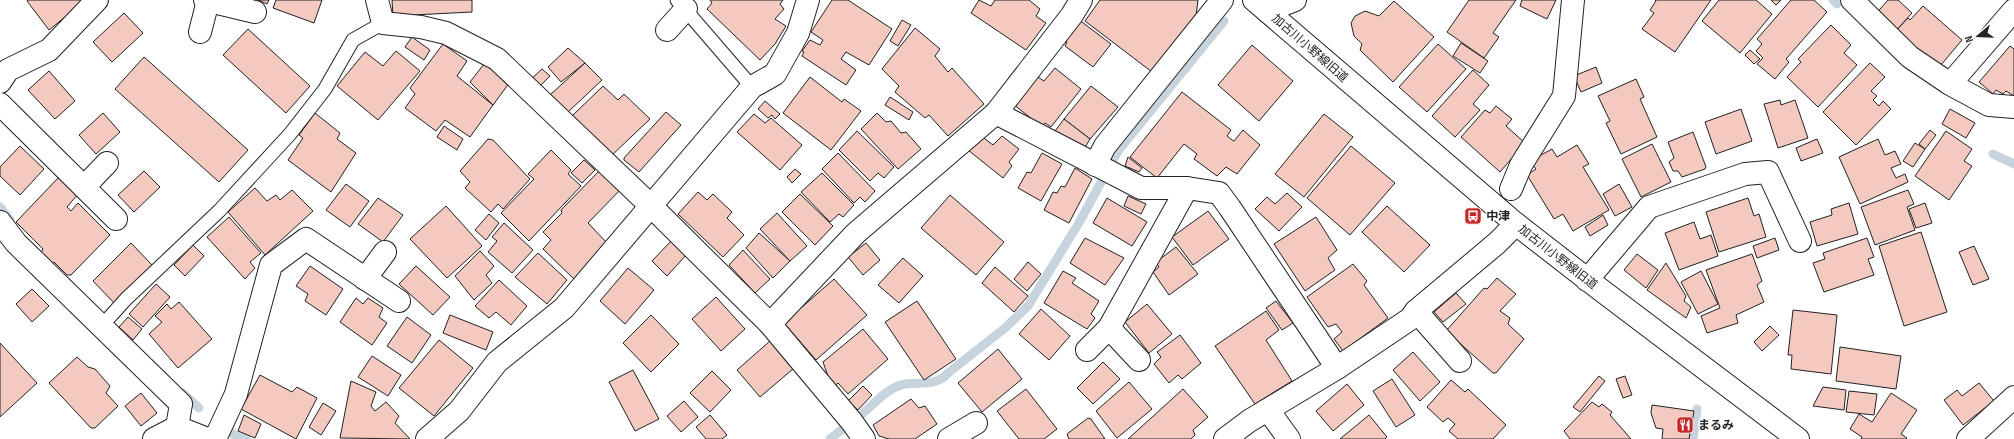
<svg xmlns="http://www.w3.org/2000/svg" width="2014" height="439" viewBox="0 0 2014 439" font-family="'Sofia Sans Condensed','Noto Sans JP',sans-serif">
<rect width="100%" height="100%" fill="#fff"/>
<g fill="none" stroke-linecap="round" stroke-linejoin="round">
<!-- stream -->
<g stroke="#c7d3dd" stroke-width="9">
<path d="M1833 0 1837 4"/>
<path d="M1993 154 2014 164"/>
<path d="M0 207 10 220"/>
<path d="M183 393 199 408"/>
<path d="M862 414C875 403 888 387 905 384 920 382 938 386 948 373L1005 328 1028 306 1080 221 1118 151 1224 21"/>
<path d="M225 431 246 439"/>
<path d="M830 439 845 427"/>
<path d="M1693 439 1697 409"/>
</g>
</g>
<!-- building -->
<g fill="#f3c9c0" stroke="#222">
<path d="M28 0H86L49 30 27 1Z"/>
<path d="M258 0H269L267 4Z"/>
<path d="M276 0H322L314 23 273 8Z"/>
<path d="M392 0H472V12L393 16Z"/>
<path d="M710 0H783L780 4 784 9 775 19 786 26 775 44 760 60 707 9 712 3Z"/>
<path d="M832 0H848L892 29 869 65 846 52 841 59 856 70 846 85 802 56 804 52 802 51 810 40 820 45 823 40 811 32Z"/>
<path d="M979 0 991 6 995 0H1029L1040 9 1036 16 1046 23 1026 50 971 13Z"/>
<path d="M1100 0H1198L1196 16 1152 72 1085 21Z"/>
<path d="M1469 0H1516L1493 33 1499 37 1484 58 1447 32Z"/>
<path d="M1522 0H1556L1547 19 1520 6Z"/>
<path d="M1655 0H1711L1675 52 1642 29 1654 13 1650 10 1656 1Z"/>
<path d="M1719 0H1756L1772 14 1740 53 1702 21Z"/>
<path d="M1771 0H1781L1776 5Z"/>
<path d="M1791 0H1814L1827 12 1786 59 1789 62 1775 79 1757 64 1763 58 1756 51 1762 44 1757 39Z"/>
<path d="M1888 0H1898L1912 13 1892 35 1873 17Z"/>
<path d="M1394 1 1434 37 1393 82 1360 50 1362 44 1354 36 1351 23 1355 16 1365 11 1379 16Z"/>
<path d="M1923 6 1962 40 1935 72 1893 34 1908 18 1910 20Z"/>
<path d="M124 13 143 33 112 62 93 42Z"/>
<path d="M1078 19 1111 44 1093 67 1065 46 1067 42 1063 38Z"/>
<path d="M902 20 911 25 898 46 890 41Z"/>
<path d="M1831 25 1851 45 1844 53 1857 65 1818 107 1787 77 1801 62 1798 59Z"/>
<path d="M915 28 940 49 935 56 948 72 952 68 984 104 948 136 929 115 925 118 895 92 899 86 882 69Z"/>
<path d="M248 29 310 86 286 113 223 55Z"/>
<path d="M412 37 430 50 424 60 405 47Z"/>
<path d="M1461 43 1488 61 1480 73 1453 56Z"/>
<path d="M443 44 467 61 457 76 493 105 470 137 445 120 436 131 405 108 415 94 410 88Z"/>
<path d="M1438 44 1466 69 1427 112 1399 87Z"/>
<path d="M1252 45 1293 81 1259 121 1218 85Z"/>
<path d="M2010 46 2014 49V96L2006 91 2003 94 1996 90 1993 94 1979 82Z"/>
<path d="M568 48 585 63 561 82 548 67Z"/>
<path d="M1750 50 1760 59 1754 64 1745 55Z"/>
<path d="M396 51 420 71 378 120 337 86 365 52 383 66Z"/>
<path d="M144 57 248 150 219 182 115 89Z"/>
<path d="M585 63 602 80 567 113 550 95Z"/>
<path d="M1870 63 1885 77 1871 91 1877 96 1873 100 1879 106 1883 101 1891 109 1856 145 1823 112Z"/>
<path d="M484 64 510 82 493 105 470 82Z"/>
<path d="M1596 67 1602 83 1581 92 1574 76Z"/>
<path d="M1055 68 1081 89 1051 127 1045 123 1042 127 1013 104 1035 75 1044 81Z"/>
<path d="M542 69 550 76 538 88 530 80Z"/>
<path d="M1473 70 1489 85 1473 104 1480 110 1455 137 1432 116Z"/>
<path d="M49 71 75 101 55 119 28 90Z"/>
<path d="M810 77 842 102 844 99 861 111 831 150 783 113Z"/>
<path d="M1636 79 1644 97 1640 99 1657 137 1621 154 1606 123 1610 121 1598 96Z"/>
<path d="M603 86 618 100 624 94 650 119 610 157 571 117Z"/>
<path d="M1091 86 1118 107 1090 139 1064 119Z"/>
<path d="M1182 92 1231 130 1227 136 1232 140 1234 141 1243 130 1260 145 1237 174 1226 167 1217 176 1194 159 1197 154 1184 144 1157 178 1130 157Z"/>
<path d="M890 97 913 112 909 120 885 105Z"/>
<path d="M1780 100 1781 105 1795 100 1808 138 1778 148 1764 104Z"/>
<path d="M765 101 780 114 775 119 772 115 768 118 758 109Z"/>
<path d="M1496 106 1512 119 1506 126 1525 143 1500 172 1461 137 1485 110 1490 113Z"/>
<path d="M1741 109 1752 141 1716 154 1705 122Z"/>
<path d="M1950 109 1975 123 1966 138 1942 124Z"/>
<path d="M666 112 681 125 639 172 624 160V158Z"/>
<path d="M103 113 120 132 96 154 79 135Z"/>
<path d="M315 113 340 133 337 139 356 153 331 192 288 160 303 138 299 135Z"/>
<path d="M877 113 886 122 891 121 901 133 906 132 921 149 898 169 861 129Z"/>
<path d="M754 114 765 123 771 118 802 145 780 170 737 132Z"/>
<path d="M1324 114 1353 137 1304 197 1275 174Z"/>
<path d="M1064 119 1090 139 1085 147 1055 131Z"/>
<path d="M444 126 463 139 457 150 437 137Z"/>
<path d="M1930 130 1936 135 1925 149 1919 144Z"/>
<path d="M857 131 894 167 884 178 878 173 870 181 839 150Z"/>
<path d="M1946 131 1972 149 1964 161 1972 166 1949 200 1915 176Z"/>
<path d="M1693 132 1706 167 1705 169 1682 177 1678 171H1673L1669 162 1674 158 1668 142Z"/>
<path d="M980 135 993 145 1002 136 1019 149 1009 162 1012 166 1003 178 968 150Z"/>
<path d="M488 139 493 140 530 179 503 209 498 204 491 212 465 188 470 182 460 171Z"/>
<path d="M1817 139 1823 153 1801 161 1796 148Z"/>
<path d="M1878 139 1885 155 1895 151 1901 164 1891 168 1896 178 1905 174 1908 182 1860 204 1839 157Z"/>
<path d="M1915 143 1925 149 1913 167 1903 161Z"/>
<path d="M1652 144 1671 182 1641 197 1622 159Z"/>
<path d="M1577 145 1589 164 1583 167 1609 210 1573 231 1563 214 1554 219 1527 175 1536 169 1530 161 1552 149 1557 157Z"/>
<path d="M20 146 44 169 20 195 0 176V167Z"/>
<path d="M1351 146 1395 183 1350 235 1307 198Z"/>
<path d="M551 150 571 170 568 174 581 186 529 241 501 213 534 179 528 174Z"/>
<path d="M838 153 875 191 865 202 860 197 854 203 822 169Z"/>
<path d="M1042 153 1062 164 1041 201 1018 188 1027 172 1031 173Z"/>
<path d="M1128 157 1142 168 1139 172 1125 166Z"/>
<path d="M584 160 595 170 582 183 571 173Z"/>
<path d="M1075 168 1092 179 1069 223 1044 210 1053 192 1057 193 1061 186 1065 187Z"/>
<path d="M795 169 801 174 792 183 787 177Z"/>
<path d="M600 170 621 189 588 223 609 245 575 280 543 249 551 240 543 232 562 213 561 210Z"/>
<path d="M144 171 160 187 134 212 118 195Z"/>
<path d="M822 173 854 205 843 217 839 214 830 222 801 192Z"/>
<path d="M59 177 78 194 67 207 71 211 78 203 110 235 71 275H67L54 262 51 264 40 254 43 249 16 222Z"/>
<path d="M346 184 369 201 350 227 326 210Z"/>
<path d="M1619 184 1632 207 1615 216 1603 194Z"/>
<path d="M255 188 267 201 276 195 280 200 292 190 313 211 265 255 228 212Z"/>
<path d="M1908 190 1914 204 1907 207 1915 230 1875 245 1861 207Z"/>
<path d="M698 192 707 200 713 194 732 212 727 218 744 235 723 257 678 214Z"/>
<path d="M1287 193 1302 207 1279 231 1255 209 1267 197 1275 204Z"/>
<path d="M800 194 833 226 815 245 782 212Z"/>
<path d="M950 195 1004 242 976 275 921 228Z"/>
<path d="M1128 196 1146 204 1141 214 1124 206Z"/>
<path d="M378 198 403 215 383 242 358 224Z"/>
<path d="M1107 198 1147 222 1132 246 1093 223Z"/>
<path d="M1748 198 1754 216 1759 214 1766 237 1719 252 1706 212Z"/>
<path d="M1849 203 1858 234 1817 246 1810 222 1832 215 1831 209Z"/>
<path d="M1925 203 1932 223 1916 228 1909 209Z"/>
<path d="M446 206 482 246 447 278 410 239Z"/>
<path d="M1387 206 1430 245 1404 272 1362 232Z"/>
<path d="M1208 211 1229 239 1193 265 1172 237Z"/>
<path d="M777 213 807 246 790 261 760 229Z"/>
<path d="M489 214 499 223 486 240 475 230Z"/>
<path d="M1603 215 1608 225 1590 236 1585 227Z"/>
<path d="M229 217 261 253 250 262 255 268 245 279 207 237Z"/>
<path d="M1316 217 1337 250 1328 258 1335 270 1305 291 1274 244Z"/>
<path d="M1694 222 1700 239 1711 235 1718 256 1679 270 1665 233Z"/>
<path d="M504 223 533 250 512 273 488 252 497 241 492 237Z"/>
<path d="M1921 232 1947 312 1904 326 1879 246Z"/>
<path d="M759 233 790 261 773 278 746 248Z"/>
<path d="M1085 238 1124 258 1105 285 1070 263Z"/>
<path d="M1775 238 1779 250 1757 258 1753 246Z"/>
<path d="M1867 238 1874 257 1868 259 1874 275 1824 292 1813 263 1825 259 1823 253Z"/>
<path d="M673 239 688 253 667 276 652 261Z"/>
<path d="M131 243 153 266 115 304 93 281Z"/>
<path d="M866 243 880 260 863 275 848 257Z"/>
<path d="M193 245 204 256 185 276 174 265Z"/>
<path d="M1974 246 1989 279 1973 285 1959 252Z"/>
<path d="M1176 247 1198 274 1169 295 1153 272 1159 267 1156 262Z"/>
<path d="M743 250 770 279 755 293 729 265Z"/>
<path d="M480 251 494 266 486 275 492 283 474 300 455 276Z"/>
<path d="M538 253 567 280 547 304 515 277Z"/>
<path d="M1637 254 1658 270 1646 288 1624 270Z"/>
<path d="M1752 254 1762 281 1757 285 1764 302 1736 315 1738 323 1707 333 1701 316 1720 308 1706 270Z"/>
<path d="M903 258 923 276 899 303 878 285Z"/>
<path d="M1028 262 1041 274 1027 291 1014 279Z"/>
<path d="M1666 263 1686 296 1684 301 1691 307 1686 318 1647 290Z"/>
<path d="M1353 264 1367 281 1364 285 1388 318 1343 351 1334 339 1342 332 1336 324 1328 327 1307 297Z"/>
<path d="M310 266 343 289 326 315 305 301 308 294 296 286Z"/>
<path d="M416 266 450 297 433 315 399 284Z"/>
<path d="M995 267 1028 296 1014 312 982 283Z"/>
<path d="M628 268 654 290 625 324 600 301Z"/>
<path d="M1063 271 1076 278 1072 283 1099 301 1091 314 1095 318 1087 329 1044 303Z"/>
<path d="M1701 271 1718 304 1698 314 1681 282Z"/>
<path d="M1497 278 1516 294 1500 311 1510 318 1508 324 1524 339 1496 373H1493L1446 331 1484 288 1487 289Z"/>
<path d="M834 279 867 315 816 360 784 323Z"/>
<path d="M499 280 527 306 511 325 496 312 489 318 475 306Z"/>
<path d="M156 284 170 297 143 327 129 314Z"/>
<path d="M32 289 49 306 32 322 16 304Z"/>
<path d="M1456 293 1466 304 1443 322 1434 312Z"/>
<path d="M716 297 745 329 721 351 692 319Z"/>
<path d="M356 298 363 304 368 298 383 308 379 317 387 323 372 345 340 322Z"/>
<path d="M917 301 956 359 924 380 885 322Z"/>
<path d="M1276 301 1293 323 1282 330 1266 308Z"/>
<path d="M179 302 212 339 178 368 149 334 162 322 155 316 167 304 171 309Z"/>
<path d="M1147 304 1172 334 1149 353 1125 322Z"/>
<path d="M1041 309 1070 336 1049 360 1019 334Z"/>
<path d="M1793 310 1837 315 1831 374 1791 369 1792 355H1788Z"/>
<path d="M1266 311 1279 330 1266 340 1292 381 1255 404 1215 346Z"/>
<path d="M450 315 493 332 486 350 443 333Z"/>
<path d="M651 315 679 344 651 372 623 343Z"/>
<path d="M128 317 142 329 133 340 119 327Z"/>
<path d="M407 317 431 335 412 363 387 346Z"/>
<path d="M1770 326 1779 335 1762 351 1754 342Z"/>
<path d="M863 329 888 359 848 394 838 383 836 385 829 379 823 362Z"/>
<path d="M1180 335 1201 363 1182 379 1178 375 1169 383 1154 364 1161 357 1157 352Z"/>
<path d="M439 340 473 368 434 416 399 388Z"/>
<path d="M770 341 793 369 760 397 737 370Z"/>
<path d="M0 343 37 383 0 417Z"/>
<path d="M1840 347 1901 356 1896 389 1836 381Z"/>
<path d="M998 349 1022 379 982 412 958 383Z"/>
<path d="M1413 352 1440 382 1420 401 1393 370Z"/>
<path d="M372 356 401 375 388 396 358 377Z"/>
<path d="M77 357 88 367 95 369 110 386 106 393 118 406 95 428H91L49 383Z"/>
<path d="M1103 362 1120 379 1093 404 1077 388Z"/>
<path d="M633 370 659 419 635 431 609 382Z"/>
<path d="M712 371 731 390 710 412 690 393Z"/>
<path d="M260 375 292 392 297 387 317 398 296 439 241 409Z"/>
<path d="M1599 376 1605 381 1580 412 1573 407Z"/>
<path d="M1625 376 1632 395 1623 398 1616 379Z"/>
<path d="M1392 379 1415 415 1396 427 1373 391Z"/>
<path d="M1451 380 1465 392 1468 389 1506 425 1493 439H1458L1449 431 1455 424 1448 418 1443 422 1427 407Z"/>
<path d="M351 381 376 392 371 406 375 411 386 402 399 416 395 423 410 439 340 438Z"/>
<path d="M1129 382 1152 409 1117 438 1096 411Z"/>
<path d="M1979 383 1994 401 1963 425 1944 400 1957 390 1962 396Z"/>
<path d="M1347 384 1364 405 1333 431 1316 411Z"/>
<path d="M863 386 872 395 858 410 848 401Z"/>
<path d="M1823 387 1846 390 1844 410 1813 406Z"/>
<path d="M1026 389 1057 429 1044 439H1019L997 411Z"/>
<path d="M1183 389 1208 417 1193 430 1195 435 1191 439H1128Z"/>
<path d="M1849 391 1877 394 1874 415 1846 412Z"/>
<path d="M141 393 157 413 141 426 125 406Z"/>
<path d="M1891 393 1917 410 1901 434 1907 438 1906 439H1861L1862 437 1850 429 1859 414 1872 422Z"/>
<path d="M911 399 919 408 925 406 937 424 915 439H889L879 436 873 425Z"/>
<path d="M684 401 698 417 681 432 667 416Z"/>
<path d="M1592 402 1599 407 1602 404 1612 412 1610 415 1631 439H1570L1564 431Z"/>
<path d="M323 403 336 411 321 435 309 427Z"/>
<path d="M1652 405 1694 411 1689 439H1662L1663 429 1656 428 1651 413Z"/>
<path d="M244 415 261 424 255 438 238 431Z"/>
<path d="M710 415 727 435 722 439H706L696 427Z"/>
<path d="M1369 415 1387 437 1385 439H1340Z"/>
<path d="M1088 418 1091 419 1105 439H1069L1067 434Z"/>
</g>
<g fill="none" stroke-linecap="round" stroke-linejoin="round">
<defs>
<g id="lane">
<path d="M677 0 752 87"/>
<path d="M103 328 107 320 126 299 219 211 290 134 325 89 353 40 383 23"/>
</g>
<g id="street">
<path d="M205 0 255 12"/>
<path d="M377 0 383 23 421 27 446 33 497 59 650 205 770 324 852 422 864 439"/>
<path d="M1852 0 1910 57 1950 84 1989 105 2014 107"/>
<path d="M1267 11 1295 0"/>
<path d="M667 30 686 9"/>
<path d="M200 32 208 1"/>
<path d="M0 82 8 70 49 50 97 0"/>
<path d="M1950 84 2014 10"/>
<path d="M0 104 116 219"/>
<path d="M996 113 1072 15 1081 0"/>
<path d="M1095 165 1105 146 1222 0"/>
<path d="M84 187 107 163"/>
<path d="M1511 189 1521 165 1564 96 1573 0"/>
<path d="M0 222 16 243 181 404 177 427"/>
<path d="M365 279 385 252"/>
<path d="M1587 280 1649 207 1745 174 1768 172 1800 241"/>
<path d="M1416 311 1460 361"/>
<path d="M770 324 856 233 996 113 1141 188H1187L1219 193 1230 208 1337 368"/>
<path d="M1109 328 1139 360"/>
<path d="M1087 350 1109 328 1187 188"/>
<path d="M1268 410 1289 439"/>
<path d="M154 439 177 427 207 439"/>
<path d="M215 439 236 394 271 265 306 239 399 301"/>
<path d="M427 439 459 411 497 362 564 308 752 87 775 74 798 33 808 0"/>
<path d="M949 439 976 423"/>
<path d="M1225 439 1249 421 1337 368 1410 319 1416 311 1497 243 1516 224"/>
<path d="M1968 439 2014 397"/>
</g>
<path id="secondary" d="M1254 0 1516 224 1601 290 1798 439"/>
</defs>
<!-- lane casing -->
<use href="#lane" stroke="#222" stroke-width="15"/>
<!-- street casing -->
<use href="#street" stroke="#222" stroke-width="24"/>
<!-- secondary casing -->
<use href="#secondary" stroke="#222" stroke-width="24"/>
<!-- lane -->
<use href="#lane" stroke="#fff" stroke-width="13"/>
<!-- street -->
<use href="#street" stroke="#fff" stroke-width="22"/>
<!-- secondary -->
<use href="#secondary" stroke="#fff" stroke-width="22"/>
</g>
<!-- icons -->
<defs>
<symbol id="bus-square" viewBox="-11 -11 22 22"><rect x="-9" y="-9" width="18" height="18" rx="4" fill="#c62828" stroke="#fff"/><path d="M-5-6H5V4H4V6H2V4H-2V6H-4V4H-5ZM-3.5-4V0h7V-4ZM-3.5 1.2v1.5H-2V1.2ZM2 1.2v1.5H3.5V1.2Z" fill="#fff"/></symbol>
<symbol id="restaurant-square" viewBox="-11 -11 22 22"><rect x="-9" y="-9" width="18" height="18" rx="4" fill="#c62828" stroke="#fff"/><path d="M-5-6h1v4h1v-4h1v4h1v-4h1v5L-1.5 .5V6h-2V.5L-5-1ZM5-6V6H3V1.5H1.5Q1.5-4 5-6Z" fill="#fff"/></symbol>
</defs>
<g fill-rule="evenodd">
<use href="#bus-square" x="1463" y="206" width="20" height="20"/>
<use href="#restaurant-square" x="1675" y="415" width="20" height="20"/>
</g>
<g text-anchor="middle" stroke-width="3" stroke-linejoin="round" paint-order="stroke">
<!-- street labels -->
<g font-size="12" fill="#222" stroke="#fff">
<text transform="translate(1310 48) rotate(41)" y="4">加古川小野線旧道</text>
<text transform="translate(1558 257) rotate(38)" y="4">加古川小野線旧道</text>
</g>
<!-- poi labels -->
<g font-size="12" font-weight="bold" fill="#222" stroke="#fff" text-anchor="start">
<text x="1486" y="220">中津</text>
<text x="1698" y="429">まるみ</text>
</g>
</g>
<!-- north arrow -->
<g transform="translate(1978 36) rotate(251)" stroke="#ffffff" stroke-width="3" paint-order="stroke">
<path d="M0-3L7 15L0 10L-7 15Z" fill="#222222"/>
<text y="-6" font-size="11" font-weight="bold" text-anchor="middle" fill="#222222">N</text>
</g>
</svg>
